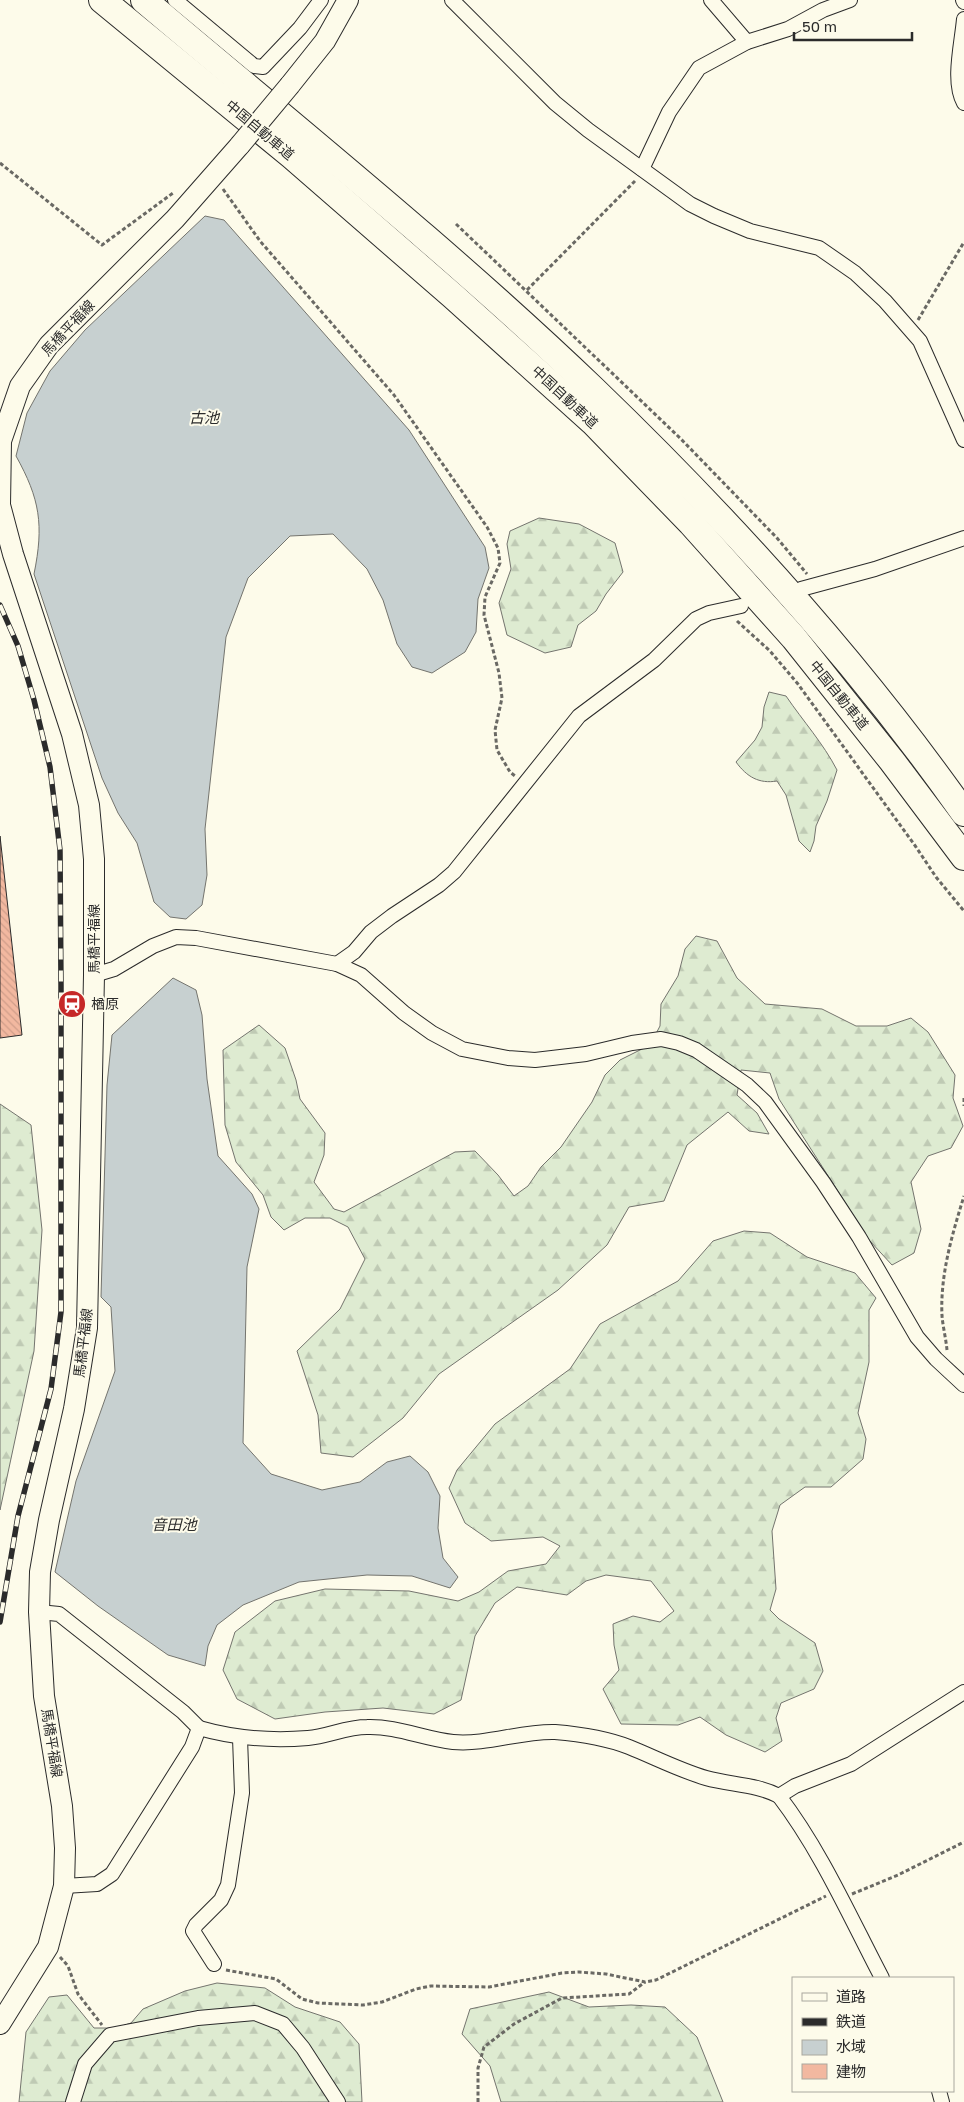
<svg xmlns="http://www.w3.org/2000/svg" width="964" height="2102" viewBox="0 0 964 2102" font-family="'Golos Text','Noto Sans JP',sans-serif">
<defs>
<pattern id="forest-firs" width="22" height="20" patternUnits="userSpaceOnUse" patternTransform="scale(1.25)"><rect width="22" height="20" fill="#deebd1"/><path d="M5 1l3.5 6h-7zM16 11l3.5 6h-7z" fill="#bfcab4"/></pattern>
<pattern id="building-back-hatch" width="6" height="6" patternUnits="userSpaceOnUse" patternTransform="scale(1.25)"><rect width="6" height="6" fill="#f2b8a0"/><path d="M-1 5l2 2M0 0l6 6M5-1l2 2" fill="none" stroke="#d09e8a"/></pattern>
</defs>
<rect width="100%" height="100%" fill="#fdfbea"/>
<!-- forest -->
<g fill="url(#forest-firs)" stroke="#74746e">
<path d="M539 518 579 524 615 543 623 572 606 594 596 611 578 625 571 647 545 653 507 635 499 603 511 569 507 544 510 531Z"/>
<path d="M769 692 786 696C803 721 823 743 837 770L827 801 816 826 814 841 810 852 799 841 786 795 777 781C759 784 747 777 736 762L755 740 762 727 764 707Z"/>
<path d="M696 936 717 941 737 978 765 1004 822 1009 856 1026H887L911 1018 928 1032 955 1075 953 1098 963 1126 951 1148 928 1156 911 1182 921 1229 914 1253 892 1265 869 1240 779 1099 770 1073 741 1070 737 1095 757 1113 769 1134 749 1131 728 1112 687 1145 664 1201 629 1207 607 1245 558 1290 439 1374 403 1418 353 1457 321 1453 318 1415 297 1351 340 1309 365 1259 348 1227 330 1218H305L284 1230 271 1217 263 1195 236 1162 225 1125 223 1050 259 1025 285 1048 296 1080 300 1099 325 1133 324 1155 314 1182 334 1209 344 1212 455 1152 475 1151 498 1175 514 1196 528 1186 541 1167 561 1147 592 1102 605 1075 620 1060 650 1045 660 1026 661 1004 678 976 685 949Z"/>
<path d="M0 1104 31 1125 42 1230 34 1351 0 1510Z"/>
<path d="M744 1231 770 1233 807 1257 855 1273 876 1298 869 1310V1362L858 1413 866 1439 863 1459 831 1487H805L780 1505 772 1531 776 1589 770 1610 779 1619 815 1643 823 1671 814 1689 781 1703 776 1718 782 1741 765 1752 726 1735 700 1717 678 1725 621 1724 603 1689 619 1670 614 1645 613 1624 633 1616 660 1622 674 1611 651 1581 606 1575 586 1581 567 1595 517 1587 495 1603 475 1636 461 1700 434 1714 383 1708 325 1712 275 1719 237 1699 223 1670 235 1632 275 1601 325 1589 409 1591 458 1601 479 1592 508 1571 546 1564 560 1546 543 1537 491 1541 465 1523 449 1488 457 1470 495 1424 570 1369 600 1324 678 1281 713 1241Z"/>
<path d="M217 1983 265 1988 295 2007 340 2022 359 2044 362 2102H19L26 2032 49 1997 67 1995 94 2028H116L131 2023 143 2009 185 1991Z"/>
<path d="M549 1992 589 2007 631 2005 665 2007 697 2037 723 2102H501L490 2066 462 2034 470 2009Z"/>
</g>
<!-- water -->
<g fill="#c7d0d0" stroke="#74746e">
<path d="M205 216 224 220 409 430 485 547 489 568 478 599 476 632 465 652 432 673 412 667 397 644 383 600 367 569 333 534 290 536 248 578 226 637 205 829 207 875 202 905 186 919 170 917 154 902 137 843 118 813 102 778 34 574C44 525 40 499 16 456L27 413 50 371 85 330Z"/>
<path d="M173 978 196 990 202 1015 207 1079 218 1156 252 1194 259 1209 247 1267 243 1443 271 1474 322 1490 360 1482 387 1462 410 1456 428 1472 440 1496 438 1528 443 1558 458 1577 450 1588 412 1576 367 1575 299 1582 243 1605 217 1625 208 1646 205 1666 168 1655 98 1606 55 1572 76 1481 115 1371 111 1307 101 1297 107 1085 112 1035Z"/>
</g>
<!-- building -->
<path fill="url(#building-back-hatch)" stroke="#2b2b2b" d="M0 836 22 1035 0 1038Z"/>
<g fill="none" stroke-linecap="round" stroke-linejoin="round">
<defs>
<g id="street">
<path d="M175 0 254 66 263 67 300 28 321 0"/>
<path d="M452 0 555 103 588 130 690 204 714 216 750 231 819 248 855 273 885 301 920 341 964 440"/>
<path d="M711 0 747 42"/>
<path d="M963 0 964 2"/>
<path d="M964 19C962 43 952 82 964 103"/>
<path d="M642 169 669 112 699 68 747 42 788 29 823 10 850 0"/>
<path d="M801 589 875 569 964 538"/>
<path d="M337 964 354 952 371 932 392 916 439 885 454 872 579 716 654 660 696 619 709 613 741 606"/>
<path d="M94 975 114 969 153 946 176 937 196 938 337 964 361 975 404 1013 432 1033 462 1049 508 1058 535 1060 586 1054 632 1043 661 1039 679 1043 696 1050 747 1085 765 1102 823 1182 859 1237 917 1337 936 1359 964 1385"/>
<path d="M39 1612 59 1614 183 1712 199 1728 192 1747 112 1874 97 1884 64 1886"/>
<path d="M199 1728C234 1738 272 1741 308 1738 328 1736 347 1727 367 1727 397 1726 424 1739 453 1742 488 1745 520 1731 555 1732 579 1734 606 1738 629 1747 654 1757 679 1770 706 1778 731 1785 756 1784 779 1796L795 1786 851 1764 964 1692"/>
<path d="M779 1796C821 1851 850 1917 882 1978"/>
<path d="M214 1964 193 1931 196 1925 221 1900 228 1885 242 1793 240 1738"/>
<path d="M939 2091 942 2102"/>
<path d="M73 2102 85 2064 110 2035 198 2018 255 2013 283 2024 303 2048 338 2102"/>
</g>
<g id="secondary">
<path d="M290 85 325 41 348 0"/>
<path d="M0 2024 48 1947 64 1886 65 1848 62 1806 44 1696 39 1612 40 1572 49 1520 74 1409 87 1328 94 975V859L89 805 72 734 13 554 0 505 1 441 20 386 49 345 175 219 240 145"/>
</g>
<g id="highway">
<path d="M102 0 292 156 453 296 593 422 691 523 794 638 892 761 964 857"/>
<path d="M144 0C295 128 450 252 593 389 727 518 857 661 964 813"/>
</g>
</defs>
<!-- street casing -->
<use href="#street" stroke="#2b2b2b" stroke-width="16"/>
<!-- secondary casing -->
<use href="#secondary" stroke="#2b2b2b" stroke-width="22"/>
<!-- highway casing -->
<use href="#highway" stroke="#2b2b2b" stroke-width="28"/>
<!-- path -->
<g stroke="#6a6964" stroke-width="3" stroke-dasharray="4 2.5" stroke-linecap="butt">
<path d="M0 163 102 245 173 193"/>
<path d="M223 189 260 241 394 395 487 527 498 548 500 563 485 597 484 615 499 673 502 698 495 730 497 750 510 772 515 776"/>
<path d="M456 224 680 438 777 538 807 574"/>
<path d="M527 290 635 181"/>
<path d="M918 320 964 242"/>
<path d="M737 621 770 651 798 684 916 847 936 877 964 911"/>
<path d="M964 1098V1106"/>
<path d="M947 1350C946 1339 943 1327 942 1316 940 1275 952 1235 964 1196"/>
<path d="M852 1894 898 1875 964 1842"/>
<path d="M60 1957 68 1966 78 1994 102 2025"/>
<path d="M226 1970 276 1979 302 1999 318 2003 363 2005 382 2002 416 1989 431 1986 489 1987 562 1973 579 1972 606 1974 645 1982 656 1980 826 1896"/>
<path d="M478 2102V2068L484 2047 514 2024 562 1998 629 1994 645 1982"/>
</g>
<!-- street -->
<use href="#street" stroke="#fdfbea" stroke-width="14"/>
<!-- secondary -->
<use href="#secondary" stroke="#fdfbea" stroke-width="20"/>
<!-- highway -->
<use href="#highway" stroke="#fdfbea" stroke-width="26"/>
<defs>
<path id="rail" d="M0 605 18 646 34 700 50 767 60 850 61 985V1312L51 1389 18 1516 0 1622"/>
</defs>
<!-- rail casing -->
<use href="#rail" stroke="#2b2b2b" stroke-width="5.5"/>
<!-- rail -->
<use href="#rail" stroke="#fdfbea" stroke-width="4" stroke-dasharray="11" stroke-linecap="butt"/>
<defs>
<path id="secondary-bridge" d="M240 145 290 85"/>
</defs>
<!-- secondary-bridge casing -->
<use href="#secondary-bridge" stroke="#2b2b2b" stroke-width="22" stroke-linecap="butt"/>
<!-- secondary-bridge -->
<use href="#secondary-bridge" stroke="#fdfbea" stroke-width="20"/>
</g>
<!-- icons -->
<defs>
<symbol id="station-disc" viewBox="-11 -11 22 22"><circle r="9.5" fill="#c62828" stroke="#fdfbea"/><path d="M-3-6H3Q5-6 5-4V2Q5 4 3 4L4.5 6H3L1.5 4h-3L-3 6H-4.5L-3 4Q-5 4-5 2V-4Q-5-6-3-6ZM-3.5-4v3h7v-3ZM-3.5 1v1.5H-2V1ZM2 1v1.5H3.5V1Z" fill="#fff"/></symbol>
</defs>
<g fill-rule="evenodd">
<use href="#station-disc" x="56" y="988" width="32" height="32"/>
</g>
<g text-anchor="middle" stroke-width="4" stroke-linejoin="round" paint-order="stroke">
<!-- street labels -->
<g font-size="14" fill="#2b2b2b" stroke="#fdfbea">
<text transform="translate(260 130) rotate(40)" y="5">中国自動車道</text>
<text transform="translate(68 328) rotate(-47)" y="5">馬橋平福線</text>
<text transform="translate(565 397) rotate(43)" y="5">中国自動車道</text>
<text transform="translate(839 695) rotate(51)" y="5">中国自動車道</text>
<text transform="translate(94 939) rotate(-90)" y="5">馬橋平福線</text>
<text transform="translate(83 1343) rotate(-83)" y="5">馬橋平福線</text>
<text transform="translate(52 1743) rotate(81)" y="5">馬橋平福線</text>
</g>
<!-- poi labels -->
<g font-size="14" fill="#2b2b2b" stroke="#fdfbea" text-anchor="start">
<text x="91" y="1009">楢原</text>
</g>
<!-- water labels -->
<g font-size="15" font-style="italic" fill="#2b2b2b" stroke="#fdfbea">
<text x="204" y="423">古池</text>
<text x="174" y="1530">音田池</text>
</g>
</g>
<!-- legend -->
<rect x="792" y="1977" width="162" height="115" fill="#fdfbea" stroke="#a9a89e"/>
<rect x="802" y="1993" width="25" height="8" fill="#fdfbea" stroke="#a9a89e"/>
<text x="836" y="2002" font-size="15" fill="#2b2b2b">道路</text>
<rect x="802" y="2018" width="25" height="8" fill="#2b2b2b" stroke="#a9a89e"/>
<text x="836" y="2027" font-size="15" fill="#2b2b2b">鉄道</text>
<rect x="802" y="2040" width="25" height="15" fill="#c7d0d0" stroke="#a9a89e"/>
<text x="836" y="2052" font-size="15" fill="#2b2b2b">水域</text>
<rect x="802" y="2064" width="25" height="15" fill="#f2b8a0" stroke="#a9a89e"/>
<text x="836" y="2077" font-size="15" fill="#2b2b2b">建物</text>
<!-- scale -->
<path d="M794 32v8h118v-8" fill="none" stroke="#2b2b2b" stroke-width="2.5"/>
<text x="802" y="32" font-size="15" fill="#2b2b2b" stroke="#fdfbea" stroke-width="4" paint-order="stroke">50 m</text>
</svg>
